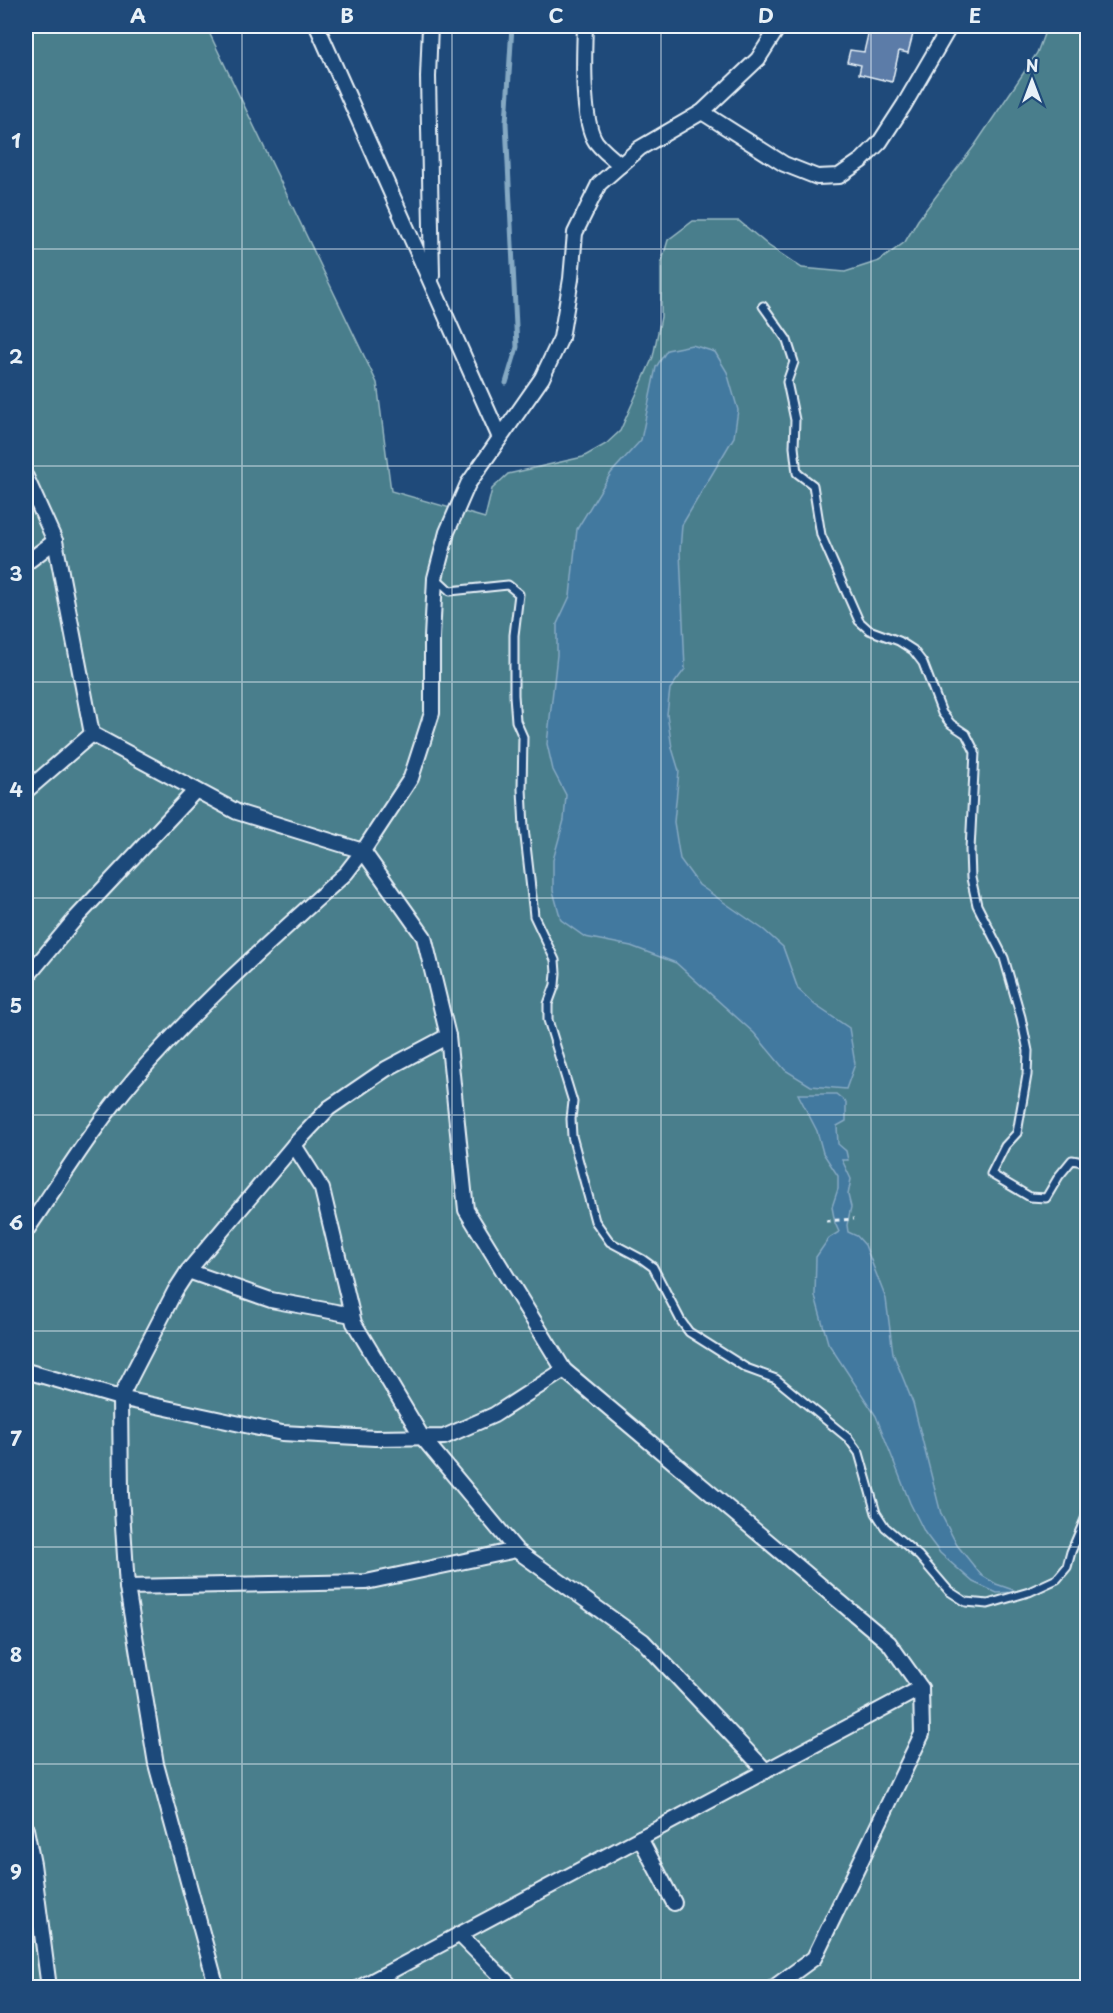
<svg xmlns="http://www.w3.org/2000/svg" width="1113" height="2013" viewBox="0 0 1113 2013" font-family="'Playpen Sans',sans-serif">
<rect width="100%" height="100%" fill="#1f4a7a"/>
<filter id="ink" filterUnits="userSpaceOnUse"><feTurbulence type="fractalNoise" baseFrequency=".0167" numOctaves="2"/><feDisplacementMap in="SourceGraphic" scale="12" xChannelSelector="R" yChannelSelector="G"/><feConvolveMatrix kernelMatrix="1 2 1 2 8 2 1 2 1" color-interpolation-filters="sRGB"/></filter>
<g filter="url(#ink)">
<!-- green -->
<path fill="#497e8c" stroke="#98b8c2" stroke-width="1.5" d="M26 26H206L377 383 391 491 485 518 492 489 508 474 583 457 606 444 620 431 653 357 661 317V264L668 240 693 221H739L769 246 802 268 845 272 879 261 905 242 918 220 975 145 1037 53 1047 26H1087V1987L26 1988Z"/>
<!-- water -->
<g fill="#43799f" stroke="#85a9c3" stroke-width="1.5">
<path d="M692 345 715 352 727 372 738 410 734 437 682 525 680 551 685 669 670 689 667 714 672 748 679 771 674 822 680 859 699 885 764 930 783 947 798 989 815 1005 849 1028 855 1064 846 1089 811 1086 785 1070 754 1033 676 963 631 946 585 937 561 920 553 891V860L564 820 566 795 553 770 547 744 557 655V624L570 596 577 529 611 473 641 440 656 367 667 350Z"/>
<path d="M798 1094H836L846 1102V1121L837 1126 838 1144 846 1151 848 1160H842L851 1179 848 1195 851 1207 847 1225 848 1232 857 1236 865 1245 886 1299 893 1353 913 1403 941 1514 957 1545 981 1575 996 1584 1019 1592 997 1593 973 1582 940 1553 925 1533 910 1503 876 1416 828 1343 815 1296 816 1257 829 1238 839 1232 835 1223 832 1207 838 1189V1176L823 1153 817 1131Z"/>
</g>
<g fill="none" stroke-linecap="round" stroke-linejoin="round">
<!-- stream -->
<path stroke="#85a9c3" stroke-width="5" d="M506 383 517 347 506 123 512 26"/>
</g>
<!-- building -->
<path fill="#5b7ba8" stroke="#e8f1f8" stroke-width="1.5" d="M870 26H905L903 31 913 34 908 53 899 51 892 82 859 74 861 65 847 62 850 50 864 52Z"/>
<g fill="none" stroke-linecap="round" stroke-linejoin="round">
<defs>
<g id="service">
<path d="M763 306 787 340 794 362 787 382 795 420 794 447 797 473 813 485 821 535 859 621 869 630 899 641 913 650 923 663 942 713 951 724 966 734 975 752 970 850 971 878 977 905 1004 958 1021 1017 1028 1051 1027 1075 1017 1133 1005 1146 991 1174 1030 1197 1046 1198 1059 1176 1072 1160 1083 1162 1088 1166"/>
<path d="M436 578 450 591 508 585 519 594 514 635V695L516 721 523 737 522 789 524 828 533 906 534 916 555 960 556 973 555 985 548 1004V1020L573 1102 571 1119 572 1136 595 1221 610 1242 642 1259 653 1267 681 1321 689 1332 746 1368 776 1379 848 1438 859 1453 876 1513 885 1527 919 1556 949 1591 966 1602 988 1604 1029 1592 1057 1579 1067 1567 1071 1552 1088 1512"/>
</g>
<g id="minor">
<path d="M317 26 500 438"/>
<path d="M430 26 428 77 432 276"/>
<path d="M585 26C584 53 581 121 596 142 603 151 612 158 621 165"/>
<path d="M702 112 784 164 817 177 839 176 862 160 880 142 904 105 950 26"/>
<path d="M26 477 55 541 92 734 237 812 363 851 424 937 448 1036 466 1210 564 1370 889 1643 921 1688 922 1734 814 1958 773 1988"/>
<path d="M26 563 55 541"/>
<path d="M26 791 92 734"/>
<path d="M26 978 76 918 196 790"/>
<path d="M294 1145 322 1189 354 1323 422 1437 516 1550 643 1641 766 1771"/>
<path d="M26 1231C61 1180 93 1127 134 1079 198 1005 273 939 346 873L363 851 411 778 432 713V638L435 578 447 532 468 484 542 378 561 338 571 279 575 233 599 184 640 148 702 112 758 59 779 26"/>
<path d="M188 1271 271 1300 352 1315"/>
<path d="M26 1371 120 1398 282 1433 375 1438 444 1437 494 1415 564 1370"/>
<path d="M127 1587 366 1582 516 1550"/>
<path d="M26 1829 33 1864 49 1988"/>
<path d="M640 1838 674 1903"/>
<path d="M459 1934 513 1988"/>
<path d="M217 1988 156 1764 127 1587 121 1495 120 1398 175 1291 188 1271 294 1145 329 1108 386 1069 448 1036"/>
<path d="M359 1988 921 1688"/>
</g>
</defs>
<!-- service casing -->
<use href="#service" stroke="#e8f1f8" stroke-width="11"/>
<!-- minor casing -->
<use href="#minor" stroke="#e8f1f8" stroke-width="18"/>
<!-- path -->
<path stroke="#e8f1f8" stroke-width="3" stroke-dasharray="4.5 4.5" stroke-linecap="butt" d="M826 1221 854 1219"/>
<!-- service -->
<use href="#service" stroke="#1f4a7a" stroke-width="7"/>
<!-- minor -->
<use href="#minor" stroke="#1f4a7a" stroke-width="14"/>
</g>
</g>
<!-- grid -->
<path fill="none" stroke="#e8f1f8" stroke-width="1.5" stroke-opacity="0.55" d="M242 26V1988M452 26V1988M661 26V1988M871 26V1988M26 249H1088M26 466H1088M26 682H1088M26 898H1088M26 1115H1088M26 1331H1088M26 1547H1088M26 1764H1088"/>
<!-- margin -->
<rect width="1113" height="2013" fill="none" stroke="#1f4a7a" stroke-width="66"/>
<!-- north arrow -->
<g transform="translate(1032 81)" stroke="#1f4a7a" stroke-width="4.5" paint-order="stroke">
<path d="M0-4.5L10 22L0 15L-10 22Z" fill="#e8f1f8"/>
<text y="-9" font-size="16" font-weight="bold" text-anchor="middle" fill="#e8f1f8">N</text>
</g>
<rect x="33" y="33" width="1047" height="1947" fill="none" stroke="#e8f1f8" stroke-width="2"/>
<g font-size="20" text-anchor="middle" font-weight="bold" fill="#e8f1f8">
<text x="138" y="23">A</text>
<text x="347" y="23">B</text>
<text x="556" y="23">C</text>
<text x="766" y="23">D</text>
<text x="975" y="23">E</text>
<text x="16" y="148">1</text>
<text x="16" y="364">2</text>
<text x="16" y="581">3</text>
<text x="16" y="797">4</text>
<text x="16" y="1013">5</text>
<text x="16" y="1230">6</text>
<text x="16" y="1446">7</text>
<text x="16" y="1662">8</text>
<text x="16" y="1879">9</text>
</g>
</svg>
